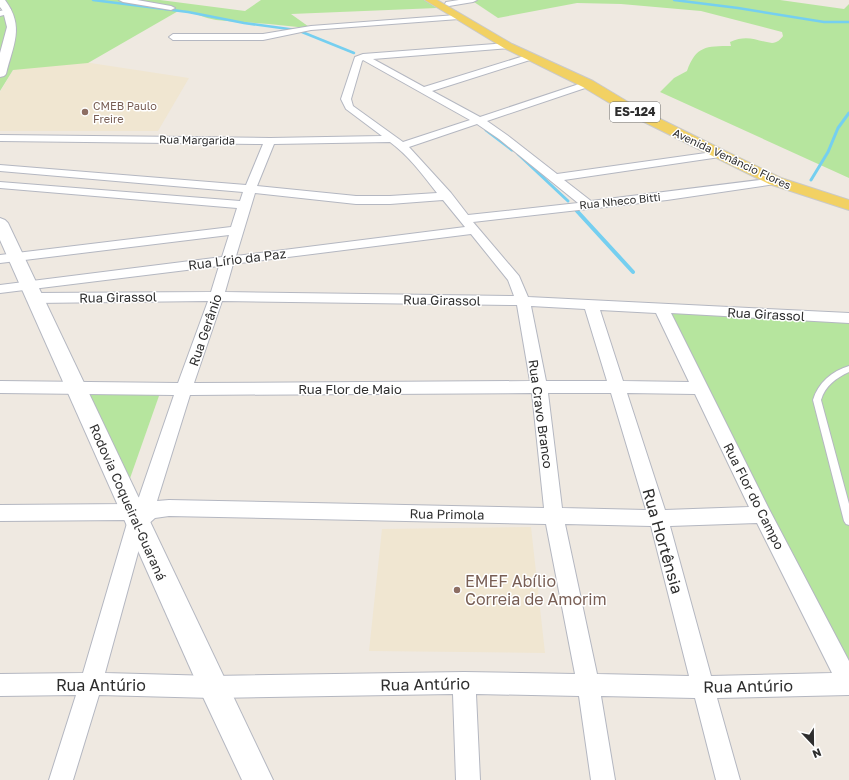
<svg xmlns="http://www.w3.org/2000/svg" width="849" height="780" viewBox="0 0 849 780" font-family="'Golos Text',sans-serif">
<rect width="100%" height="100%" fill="#efe9e1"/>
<!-- education -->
<g fill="#f0e6d1">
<path d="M84 62 189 78 158 131H0V92L15 67Z"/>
<path d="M531 527 545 653 369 651 382 529Z"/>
</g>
<!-- green -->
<g fill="#b6e59e">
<path d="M0 0H160L245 11 261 0H424L437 8 291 14 312 29C281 24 248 23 216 20 204 18 193 12 180 10L88 63 13 70 0 91V12L10 9Z"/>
<path d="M471 0H780L844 9 849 4V178L660 92 674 78 687 71C696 46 706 46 731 46L730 42C748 34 756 41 772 43 777 43 781 39 783 36L782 32 701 11 621 4 577 3 498 18Z"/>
<path d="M665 313 849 322V670Z"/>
<path d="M80 391 160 393 128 484Z"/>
</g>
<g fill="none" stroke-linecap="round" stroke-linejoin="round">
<!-- stream-far2 -->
<g stroke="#75cff0" stroke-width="2.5">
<path d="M93 0 188 12 244 23 296 30"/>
<path d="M674 0 738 8 824 22H849"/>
<path d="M302 32 354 53"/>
</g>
<!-- stream-far1 -->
<g stroke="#75cff0" stroke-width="3">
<path d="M486 130 512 150"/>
<path d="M518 154 568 201"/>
<path d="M811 180 828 152 838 128 849 113"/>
</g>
<!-- stream -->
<path stroke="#75cff0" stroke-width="4" d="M577 211 633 272"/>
<defs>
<path id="service" d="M849 366V372C836 378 825 386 821 400L849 504V525L846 524 844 521 813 400C818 383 832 371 849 366Z"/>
<g id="minor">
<path d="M119 0H137L171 6 175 8 171 10 123 2Z"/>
<path d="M459 0H477L473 2 449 6 445 4 446 2Z"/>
<path d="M8 9H11V13L0 16V11Z"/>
<path d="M456 15H459V19L311 30 263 40H173L169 37 173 34H263L311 26Z"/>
<path d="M508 43 512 46 511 48 373 59 424 87 527 55H533L534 57 533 59 432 91 480 117 585 82H591L593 84 591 86 487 121 507 135 557 174 720 151 725 154 720 157 564 180 591 201 775 178 779 179 781 181 779 183 775 184 667 200 473 222 519 276 528 297 849 313V323L671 313 769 509 849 661V695L717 698 740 780H716L695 698 601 696 615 780H591L579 696 476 694 480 780H456L453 694 213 698 99 695 73 780H49L76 695 0 696V674L83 673 128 520 0 521V505L129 504 139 497 174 395 0 393V381L178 383 208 301 34 303 29 301 27 298 29 295 34 293 211 292 219 266 0 293V285L222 257 229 235 0 263V255L231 227 237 208 0 188V182L240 201 243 192 0 171V165L246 185 263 144 0 141V135L270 138 382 136 346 109 341 99 355 57 363 54ZM362 61 363 60 470 120 403 142 353 106 351 99ZM477 124 499 139 578 203 468 215 451 193 409 147ZM390 142C409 156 423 175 437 193L390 196H356L257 186 274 144ZM255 193 356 204H390L443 200 465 227 236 256ZM471 234 508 280 514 296 225 292 233 264ZM222 301 517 305 530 381 194 383ZM531 306 585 309 607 381H546ZM600 310 656 313 689 382 623 381ZM532 393 544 508 169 500 157 501 190 395ZM548 393H611L646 510 562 508ZM627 393 695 394 749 507 665 510ZM169 516 546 524 575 674 464 672 213 676 105 673 145 527 155 518ZM757 523 832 673 711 676 670 526ZM565 524 651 526 689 676 597 674Z"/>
</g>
<g id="tertiary">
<path d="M0 0H5C25 27 13 45 6 74L4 76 0 77V53L7 27 3 11 0 7Z"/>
<path d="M0 218 5 220 8 223 273 780H242L203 697 0 240Z"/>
</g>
<path id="primary" d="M425 0H437L512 44 593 81 638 108 725 151 781 178 849 200V210L769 184 628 114 583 87 504 48Z"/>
</defs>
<!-- service casing -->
<use href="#service" stroke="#b4b7c1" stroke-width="2"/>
<!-- minor casing -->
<use href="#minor" stroke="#b4b7c1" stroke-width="2"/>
<!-- tertiary casing -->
<use href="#tertiary" stroke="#b4b7c1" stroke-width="2"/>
<!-- primary casing -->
<use href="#primary" stroke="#c9c9c9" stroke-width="2"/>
<!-- service -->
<use href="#service" fill="#fff" fill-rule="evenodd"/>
<!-- minor -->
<use href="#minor" fill="#fff" fill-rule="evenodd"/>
<!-- tertiary -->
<use href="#tertiary" fill="#fff" fill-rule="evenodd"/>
<!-- primary -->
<use href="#primary" fill="#f2d163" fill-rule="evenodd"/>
</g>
<!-- markers -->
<g fill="#8d6e63" stroke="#fff" stroke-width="1.5">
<circle cx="85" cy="112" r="4"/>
<circle cx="457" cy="590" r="4"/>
</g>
<g text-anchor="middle" stroke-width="3" stroke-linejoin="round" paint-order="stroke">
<!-- far-education labels -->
<g font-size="11" fill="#785e54" stroke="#fff" text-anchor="start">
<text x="93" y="110">CMEB Paulo<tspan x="93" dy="13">Freire</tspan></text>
</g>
<!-- far-street labels -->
<g font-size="11" fill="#2e2e2e" stroke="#fff">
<text transform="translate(197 140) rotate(1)" y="4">Rua Margarida</text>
<text transform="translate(732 159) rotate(25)" y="4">Avenida Venâncio Flores</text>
<text transform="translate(620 201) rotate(-6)" y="4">Rua Nheco Bitti</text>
</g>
<!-- shield labels -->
<rect fill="#fff" stroke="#6d6d6d" stroke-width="1" x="610" y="102" width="50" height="20" rx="3"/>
<g font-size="12" font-weight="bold" fill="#2e2e2e">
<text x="635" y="116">ES-124</text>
</g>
<!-- street labels -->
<g font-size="13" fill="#2e2e2e" stroke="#fff">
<text transform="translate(237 259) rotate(-7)" y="5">Rua Lírio da Paz</text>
<text transform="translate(118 297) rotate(-1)" y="5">Rua Girassol</text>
<text transform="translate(442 300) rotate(1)" y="5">Rua Girassol</text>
<text transform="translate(766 314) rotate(3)" y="5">Rua Girassol</text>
<text transform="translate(205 330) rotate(-71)" y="5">Rua Gerânio</text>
<text x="350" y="394">Rua Flor de Maio</text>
<text transform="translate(541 414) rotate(82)" y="5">Rua Cravo Branco</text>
<text transform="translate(754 496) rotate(63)" y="5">Rua Flor do Campo</text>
<text transform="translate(128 502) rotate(66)" y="5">Rodovia Coqueiral-Guaraná</text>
<text transform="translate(447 514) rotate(1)" y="5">Rua Primola</text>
</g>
<!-- near-street labels -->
<g font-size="16" fill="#2e2e2e" stroke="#fff">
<text transform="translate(663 541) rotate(74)" y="6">Rua Hortênsia</text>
<text transform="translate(425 684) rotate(-1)" y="6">Rua Antúrio</text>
<text x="101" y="691">Rua Antúrio</text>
<text transform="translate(748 686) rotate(-1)" y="6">Rua Antúrio</text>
</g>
<!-- near-education labels -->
<g font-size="16" fill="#785e54" stroke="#fff" text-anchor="start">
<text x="465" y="587">EMEF Abílio<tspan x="465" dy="18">Correia de Amorim</tspan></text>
</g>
</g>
<!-- north arrow -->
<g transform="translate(813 744) rotate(158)" stroke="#ffffff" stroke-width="3" paint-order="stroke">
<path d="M0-3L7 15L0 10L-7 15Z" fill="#2e2e2e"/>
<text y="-6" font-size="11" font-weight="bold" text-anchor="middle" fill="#2e2e2e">N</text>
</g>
</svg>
